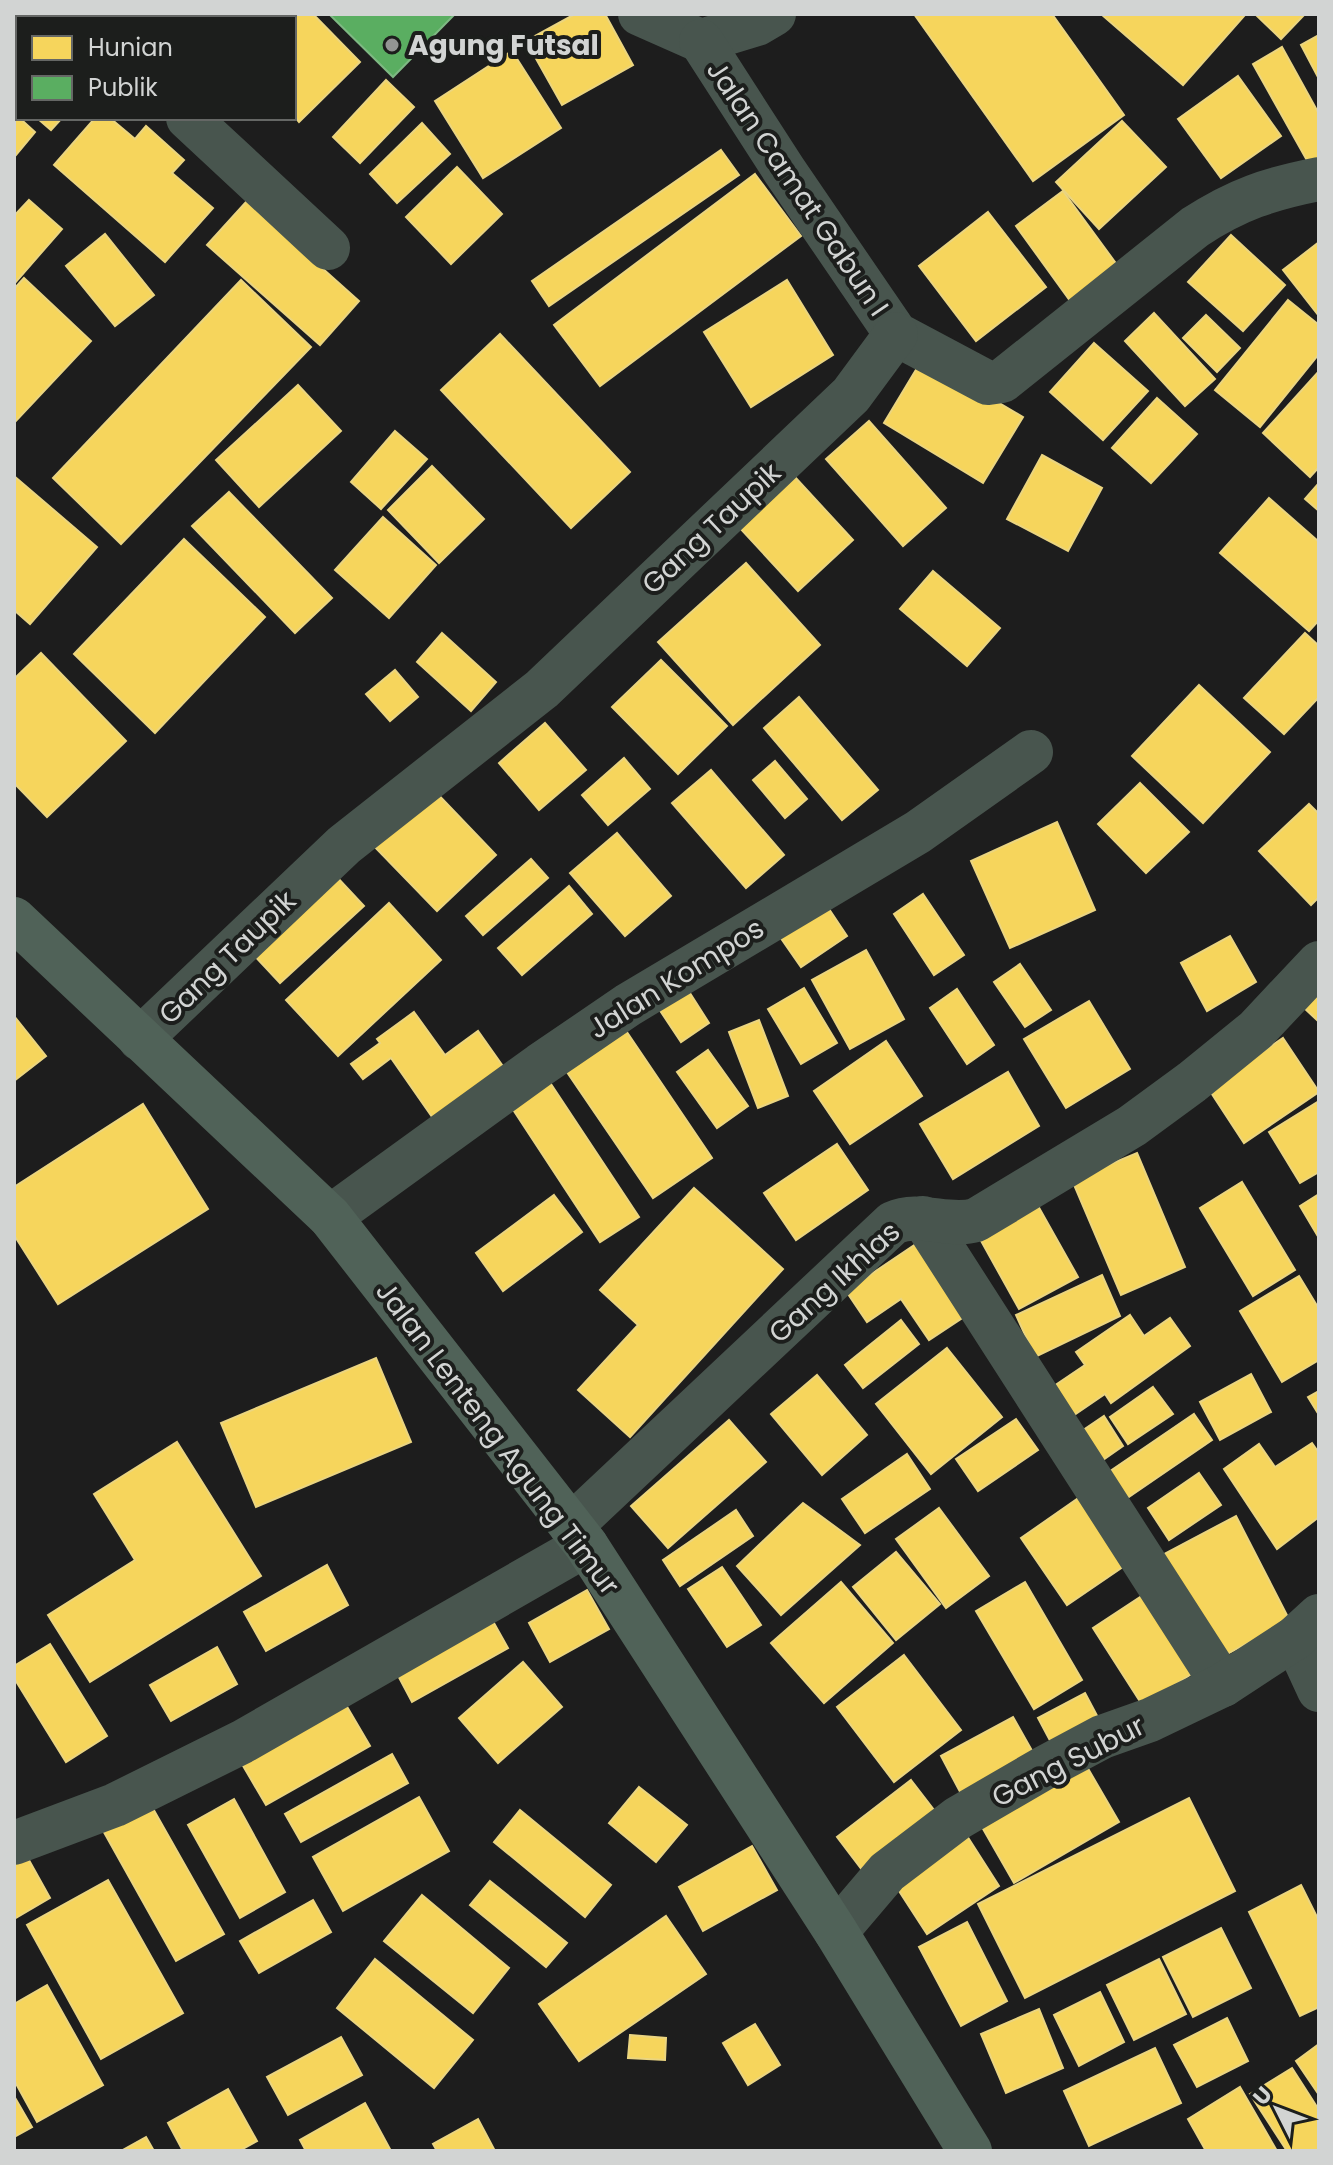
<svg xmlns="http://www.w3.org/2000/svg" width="1333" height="2165" viewBox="0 0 1333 2165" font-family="Poppins,sans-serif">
<rect width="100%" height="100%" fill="#1d1d1d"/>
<!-- homes -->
<g fill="#f6d55c" stroke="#ebd580" stroke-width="2">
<path d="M186 14H268L264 18H191Z"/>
<path d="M283 14H313L360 62 299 122 294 116V18H279Z"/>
<path d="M575 14H605L633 65 562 105 526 41Z"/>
<path d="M914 14H1052L1124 115 1033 181Z"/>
<path d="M1101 14H1242L1244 16 1183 85Z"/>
<path d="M1255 14H1305L1281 39Z"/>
<path d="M14 18 18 22V67L14 71Z"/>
<path d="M1319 35V79L1301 45Z"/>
<path d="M1282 47 1319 114V159L1309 164 1253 64Z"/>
<path d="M512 51 561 128 483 178 435 101Z"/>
<path d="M1238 76 1281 136 1221 178 1178 119Z"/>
<path d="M386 80 414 107 360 163 333 137Z"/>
<path d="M14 113 35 132 16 155 14 154Z"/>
<path d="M37 118H62L51 130Z"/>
<path d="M95 118H110L135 139 146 126 184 160 172 173 213 208 165 262 54 165Z"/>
<path d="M1122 121 1166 167 1099 229 1056 182Z"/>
<path d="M422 123 450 154 397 203 370 174Z"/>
<path d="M721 150 739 175 549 306 532 281Z"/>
<path d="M457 167 502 214 451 264 406 217Z"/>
<path d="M755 174 801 236 600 386 554 325Z"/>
<path d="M1063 191 1123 273 1076 309 1016 226Z"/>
<path d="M29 200 62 229 14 284V216Z"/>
<path d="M247 201 359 301 320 345 207 245Z"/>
<path d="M988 212 1046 287 976 341 919 266Z"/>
<path d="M105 234 154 295 115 326 66 266Z"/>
<path d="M1231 235 1285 285 1243 331 1188 282Z"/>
<path d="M1319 242V316L1283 270Z"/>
<path d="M24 278 91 341 14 423V289Z"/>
<path d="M241 280 311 347 121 544 53 478Z"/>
<path d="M787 280 833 355 751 407 704 332Z"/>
<path d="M1288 300 1319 325V354L1260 427 1215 390Z"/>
<path d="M1154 313 1215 379 1185 406 1125 341Z"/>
<path d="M1206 315 1240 348 1217 372 1183 338Z"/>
<path d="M500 334 630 472 571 528 441 390Z"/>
<path d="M1094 343 1148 391 1103 440 1050 392Z"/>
<path d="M923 358 1023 417 983 483 884 423Z"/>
<path d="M1319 371V467L1310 477 1263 433Z"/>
<path d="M298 385 341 431 259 507 216 460Z"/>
<path d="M1157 398 1197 434 1151 483 1112 448Z"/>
<path d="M869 421 946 508 903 546 826 459Z"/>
<path d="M395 431 427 459 381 509 351 482Z"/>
<path d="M1042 455 1102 488 1068 551 1007 519Z"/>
<path d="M432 466 484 519 439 563 388 510Z"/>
<path d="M14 476 97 547 30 624 14 610Z"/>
<path d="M794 476 853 540 798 591 739 527Z"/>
<path d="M1319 483V511L1305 499Z"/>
<path d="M229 492 332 598 295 633 192 526Z"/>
<path d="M1269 498 1319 542V620L1309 631 1220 553Z"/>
<path d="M383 517 436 565 389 618 335 570Z"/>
<path d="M184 539 265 617 155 733 74 654Z"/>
<path d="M746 563 820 645 733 725 658 642Z"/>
<path d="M933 571 1000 628 967 666 900 609Z"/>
<path d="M442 633 496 682 471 711 417 662Z"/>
<path d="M1305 633 1319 646V697L1284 734 1244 698Z"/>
<path d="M41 653 126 741 47 817 14 783V679Z"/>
<path d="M661 660 727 726 678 774 612 707Z"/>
<path d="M395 670 418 697 390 721 366 694Z"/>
<path d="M1199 685 1270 752 1203 823 1132 756Z"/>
<path d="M799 697 878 790 842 820 764 728Z"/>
<path d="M545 723 586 770 539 810 499 763Z"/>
<path d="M624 758 650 789 608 825 582 795Z"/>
<path d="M775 761 807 799 785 818 753 780Z"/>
<path d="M711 770 784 855 746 888 672 803Z"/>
<path d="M1140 783 1189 832 1146 873 1098 824Z"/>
<path d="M429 785 496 855 437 911 370 842Z"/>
<path d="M1309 804 1319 814V897L1311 905 1259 851Z"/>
<path d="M1057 822 1095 910 1010 948 971 861Z"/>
<path d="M617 833 671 896 625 936 570 873Z"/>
<path d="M531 859 548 878 483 935 466 916Z"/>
<path d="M335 875 364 906 280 983 250 951Z"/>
<path d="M569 886 592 914 522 975 498 948Z"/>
<path d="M923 894 964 955 934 975 894 914Z"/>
<path d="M389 903 441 960 338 1056 286 1000Z"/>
<path d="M825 903 847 936 801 967 778 934Z"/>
<path d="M1230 936 1256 982 1207 1011 1181 963Z"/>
<path d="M866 950 904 1019 850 1049 812 980Z"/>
<path d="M1020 964 1051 1010 1025 1027 994 982Z"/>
<path d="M804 988 837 1043 801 1064 768 1009Z"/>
<path d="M1319 988V1022L1302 1006Z"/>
<path d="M957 989 994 1045 967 1064 930 1008Z"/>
<path d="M688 990 709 1023 681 1042 659 1009Z"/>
<path d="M1089 1001 1130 1069 1066 1108 1024 1039Z"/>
<path d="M414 1012 445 1055 478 1031 507 1072 435 1121 391 1058 363 1079 351 1064 380 1043 377 1039Z"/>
<path d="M14 1016 46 1056 14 1081Z"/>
<path d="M616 1016 712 1158 653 1198 556 1056Z"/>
<path d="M759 1020 788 1096 758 1108 729 1032Z"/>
<path d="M1283 1038 1319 1092 1244 1143 1208 1088Z"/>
<path d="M886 1041 922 1096 850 1144 814 1091Z"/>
<path d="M708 1050 748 1106 717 1128 677 1072Z"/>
<path d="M1008 1072 1039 1126 953 1179 920 1124Z"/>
<path d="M545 1075 639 1217 600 1242 506 1099Z"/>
<path d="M1319 1101V1172L1300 1183 1269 1132Z"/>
<path d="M143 1104 208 1209 58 1304 14 1235V1187Z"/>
<path d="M837 1144 868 1190 796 1240 764 1193Z"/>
<path d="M1137 1153 1185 1267 1121 1295 1072 1180Z"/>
<path d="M1242 1182 1295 1270 1253 1296 1200 1208Z"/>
<path d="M694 1188 783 1269 630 1437 578 1390 638 1325 600 1290Z"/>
<path d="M1319 1194V1238L1300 1206Z"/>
<path d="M554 1195 582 1232 503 1291 476 1253Z"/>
<path d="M1033 1197 1078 1277 1019 1309 975 1230Z"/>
<path d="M919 1242 967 1315 929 1340 901 1299 867 1322 846 1291Z"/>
<path d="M1102 1275 1120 1316 1035 1357 1016 1315Z"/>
<path d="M1299 1276 1319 1309V1360L1282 1382 1240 1311Z"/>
<path d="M1130 1315 1144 1336 1170 1318 1190 1346 1111 1403 1105 1394 1074 1415 1054 1386 1085 1365 1076 1352Z"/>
<path d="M901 1320 919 1344 863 1388 845 1365Z"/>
<path d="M947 1348 1002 1417 931 1474 876 1404Z"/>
<path d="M376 1358 411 1442 256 1507 221 1423Z"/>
<path d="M1251 1374 1271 1412 1220 1440 1200 1402Z"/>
<path d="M817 1375 867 1435 822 1475 771 1414Z"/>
<path d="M1153 1387 1173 1414 1128 1444 1110 1417Z"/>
<path d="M1319 1391V1415L1308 1397Z"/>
<path d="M1194 1414 1212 1440 1117 1505 1100 1478Z"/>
<path d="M1104 1416 1123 1446 1090 1469 1070 1439Z"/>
<path d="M1016 1419 1038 1450 978 1491 956 1459Z"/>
<path d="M729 1420 766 1462 668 1548 631 1506Z"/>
<path d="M177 1442 261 1576 90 1682 48 1615 135 1560 94 1494Z"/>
<path d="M1312 1443 1319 1453V1517L1277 1549 1224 1469 1259 1444 1275 1467Z"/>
<path d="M907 1454 930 1489 865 1533 842 1499Z"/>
<path d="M1199 1473 1221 1505 1169 1540 1148 1508Z"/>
<path d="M1090 1490 1136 1558 1067 1605 1021 1538Z"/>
<path d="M803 1503 860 1545 781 1615 737 1566Z"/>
<path d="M939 1508 989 1576 946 1608 896 1539Z"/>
<path d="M736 1510 753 1536 680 1586 663 1560Z"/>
<path d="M1236 1516 1290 1621 1212 1662 1155 1559Z"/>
<path d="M896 1552 940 1604 896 1640 853 1587Z"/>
<path d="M327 1565 348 1605 266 1651 244 1612Z"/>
<path d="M722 1567 761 1625 727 1647 688 1589Z"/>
<path d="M841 1582 893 1643 824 1703 771 1643Z"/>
<path d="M1025 1582 1082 1680 1034 1709 976 1611Z"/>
<path d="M1154 1588 1205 1665 1143 1706 1093 1628Z"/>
<path d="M587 1590 609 1629 550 1662 529 1623Z"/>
<path d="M490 1616 508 1648 412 1702 395 1670Z"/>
<path d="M50 1644 107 1736 66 1762 14 1678V1666Z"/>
<path d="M217 1647 237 1684 171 1721 150 1685Z"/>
<path d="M904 1655 961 1730 894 1782 837 1707Z"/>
<path d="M523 1662 562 1707 498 1763 459 1718Z"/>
<path d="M1085 1693 1102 1725 1055 1750 1038 1718Z"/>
<path d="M346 1705 370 1746 266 1805 242 1764Z"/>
<path d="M1013 1717 1039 1763 966 1803 941 1756Z"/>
<path d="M1079 1753 1119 1822 1014 1883 974 1813Z"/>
<path d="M392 1754 408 1783 301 1842 285 1814Z"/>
<path d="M911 1780 941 1819 866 1875 837 1837Z"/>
<path d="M639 1787 687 1825 656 1862 609 1823Z"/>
<path d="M419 1797 449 1851 343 1911 313 1857Z"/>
<path d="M147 1798 224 1934 176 1961 100 1825Z"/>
<path d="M1189 1798 1235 1891 1025 1998 978 1904Z"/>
<path d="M234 1799 285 1892 240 1918 188 1825Z"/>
<path d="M520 1810 611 1885 585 1917 494 1842Z"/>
<path d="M960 1825 999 1886 927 1934 888 1874Z"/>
<path d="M752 1846 777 1890 703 1931 679 1887Z"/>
<path d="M25 1853 50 1898 14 1919V1859Z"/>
<path d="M108 1880 183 2013 101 2059 27 1925Z"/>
<path d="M490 1881 567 1943 546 1967 470 1905Z"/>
<path d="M1301 1885 1319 1921V2007L1300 2016 1249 1912Z"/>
<path d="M422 1895 509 1968 473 2013 384 1941Z"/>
<path d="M313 1900 331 1932 259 1973 240 1941Z"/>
<path d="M666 1916 706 1974 579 2061 539 2004Z"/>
<path d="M967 1922 1007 2001 961 2026 919 1947Z"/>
<path d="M1221 1928 1251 1988 1193 2017 1163 1957Z"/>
<path d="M375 1959 473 2040 434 2088 337 2008Z"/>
<path d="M1159 1959 1186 2014 1134 2040 1107 1985Z"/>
<path d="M47 1985 103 2085 37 2122 14 2080V2004Z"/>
<path d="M1100 1992 1124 2042 1079 2066 1054 2015Z"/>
<path d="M1039 2009 1063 2068 1006 2093 981 2034Z"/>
<path d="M1227 2018 1248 2061 1197 2087 1174 2045Z"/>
<path d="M755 2024 780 2065 748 2085 723 2043Z"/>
<path d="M630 2035 666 2038 665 2060 628 2058Z"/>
<path d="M341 2037 362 2075 288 2115 267 2077Z"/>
<path d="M1319 2044V2095L1296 2061Z"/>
<path d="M1155 2048 1181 2103 1089 2146 1064 2091Z"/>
<path d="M1292 2068 1319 2110V2151H1287L1250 2094Z"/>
<path d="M1240 2087 1277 2151H1206L1188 2119Z"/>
<path d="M228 2089 257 2141 239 2151H183L168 2123Z"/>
<path d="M14 2096 32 2127 14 2137Z"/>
<path d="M365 2103 391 2151H306L300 2140Z"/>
<path d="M478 2119 495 2151H437L433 2144Z"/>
<path d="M146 2137 154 2151H121Z"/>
</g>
<!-- public -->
<path fill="#5aae61" stroke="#7eb983" stroke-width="2" d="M329 14H455L393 77Z"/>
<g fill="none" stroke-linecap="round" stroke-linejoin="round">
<!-- minor -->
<g stroke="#48554e" stroke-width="44">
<path d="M107 14 112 18"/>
<path d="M640 14 701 41 757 24 774 14"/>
<path d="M701 41 784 170 896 334 988 383 1002 381 1195 227C1238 199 1269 189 1319 179"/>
<path d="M188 118 328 248"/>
<path d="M140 1039 344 845 542 689 851 395 896 334"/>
<path d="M330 1217 540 1065 628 1005 918 832 1031 752"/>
<path d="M923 1218 1223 1685"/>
<path d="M571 1526 893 1223C920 1211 948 1228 976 1220L1132 1126 1192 1082 1256 1030 1319 963"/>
<path d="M1295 1638 1319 1690"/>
<path d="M14 1843 115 1805 242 1742 586 1545"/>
<path d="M836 1932 887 1872 958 1818 1044 1768 1102 1737 1150 1720 1223 1685 1295 1638 1319 1616"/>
</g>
<!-- secondary -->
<path stroke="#506258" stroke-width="44" d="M14 919 330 1217 586 1545 836 1932 970 2151"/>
</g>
<!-- markers -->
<circle fill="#939493" stroke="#1c1e1c" stroke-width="3" cx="392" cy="45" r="8"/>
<g text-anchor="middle" stroke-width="8" stroke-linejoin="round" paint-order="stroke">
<!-- poi labels -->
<g font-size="28" font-weight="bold" fill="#d2d4d3" stroke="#1c1e1c" text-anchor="start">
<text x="408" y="55">Agung Futsal</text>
</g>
<!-- street labels -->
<g font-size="28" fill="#d2d4d3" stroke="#1c1e1c">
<text transform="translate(798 188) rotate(56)" y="10">Jalan Camat Gabun I</text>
<text transform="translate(711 528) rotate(-43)" y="10">Gang Taupik</text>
<text transform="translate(227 957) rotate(-44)" y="10">Gang Taupik</text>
<text transform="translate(676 978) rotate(-32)" y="10">Jalan Kompos</text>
<text transform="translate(834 1282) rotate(-42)" y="10">Gang Ikhlas</text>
<text transform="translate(498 1438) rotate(53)" y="10">Jalan Lenteng Agung Timur</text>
<text transform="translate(1068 1761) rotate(-27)" y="10">Gang Subur</text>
</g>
</g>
<!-- border -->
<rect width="1333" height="2165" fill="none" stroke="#d2d4d3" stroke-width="32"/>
<!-- legend -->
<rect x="16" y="16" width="280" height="104" fill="#1c1e1c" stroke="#656765" stroke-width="2"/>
<rect x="32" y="36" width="40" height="24" fill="#f6d55c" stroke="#656765" stroke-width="2"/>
<text x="88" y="56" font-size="24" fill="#d2d4d3">Hunian</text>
<rect x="32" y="76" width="40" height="24" fill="#5aae61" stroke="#656765" stroke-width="2"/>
<text x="88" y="96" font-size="24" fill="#d2d4d3">Publik</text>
<!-- north arrow -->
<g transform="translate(1277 2109) rotate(312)" stroke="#1c1e1c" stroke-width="6" paint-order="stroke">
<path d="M0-6L14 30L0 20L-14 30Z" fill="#d2d4d3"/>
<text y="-12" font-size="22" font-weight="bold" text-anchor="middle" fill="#d2d4d3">U</text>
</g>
</svg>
